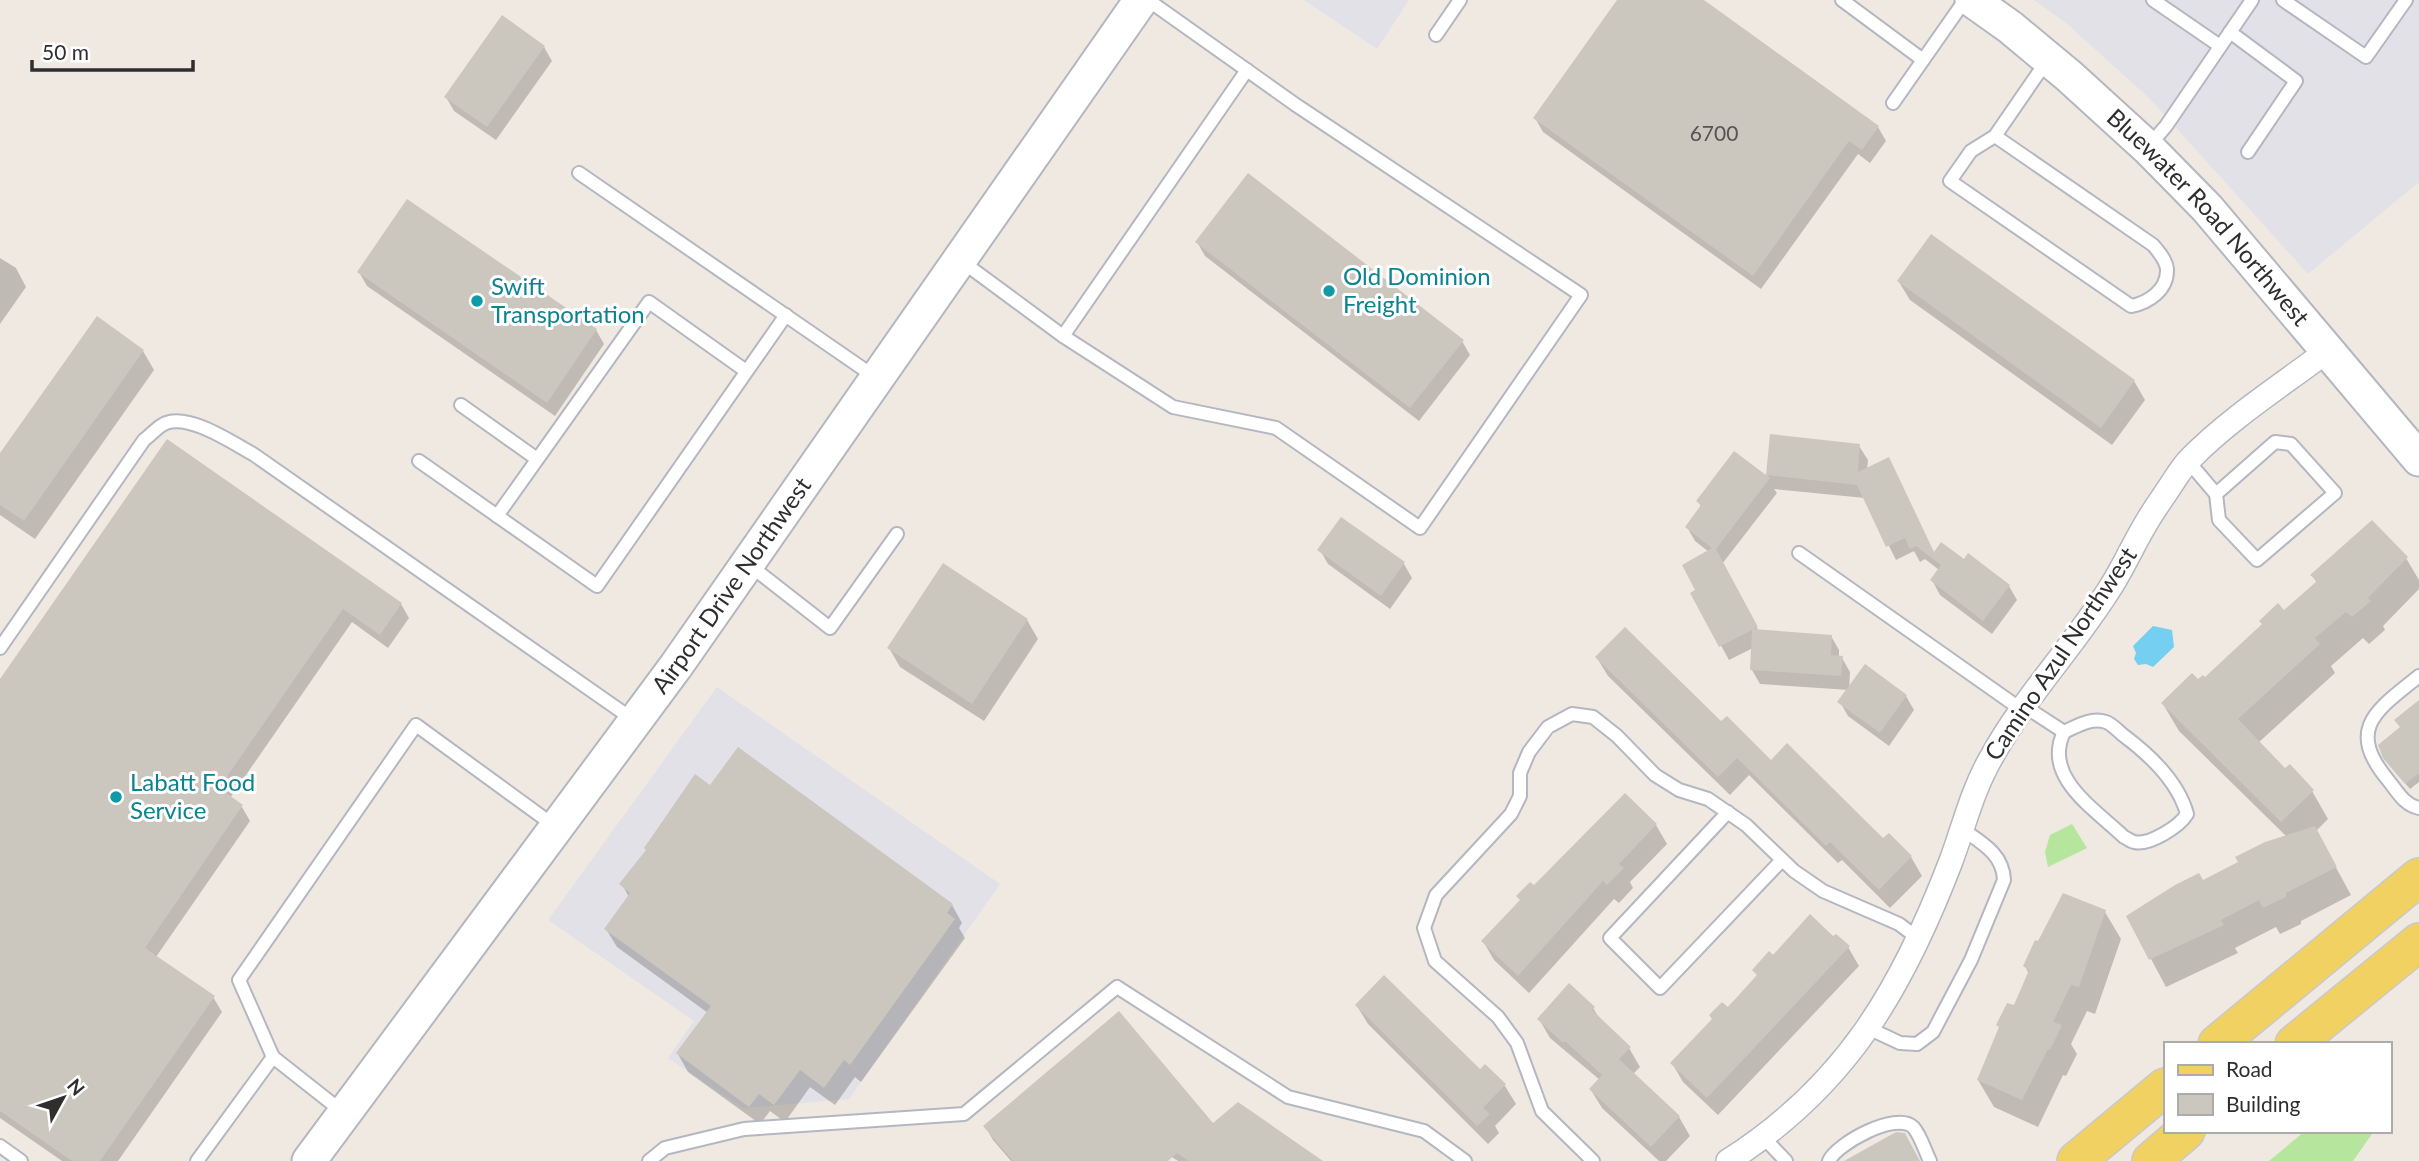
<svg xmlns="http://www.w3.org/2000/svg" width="2419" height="1161" viewBox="0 0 2419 1161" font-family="Lato,sans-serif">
<rect width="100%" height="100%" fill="#efe9e1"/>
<!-- industrial -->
<g fill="#e3e1e8">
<path d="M1304 0H1409L1377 49Z"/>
<path d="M2034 0H2419V182L2308 274 2150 99 2066 23Z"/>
<path d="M717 687 1000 884 849 1099 743 1108 668 1058 694 1021 548 920Z"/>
</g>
<!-- green -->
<g fill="#b6e59e">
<path d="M2072 824 2087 848 2048 867 2045 852 2050 835Z"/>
<path d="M2305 1131H2374L2353 1161H2269Z"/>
</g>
<!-- water -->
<path fill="#75cff0" d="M2153 626 2172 630 2174 647 2153 667 2146 664 2138 665 2134 659 2136 653 2133 646Z"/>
<!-- shadow -->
<g fill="#0003">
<path d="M1619 0H1701L1878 127 1886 141 1870 163 1858 154 1761 289 1543 132 1535 118Z"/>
<path d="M544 47 552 61 496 140 454 111 446 97Z"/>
<path d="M1197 242 1462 341 1470 355 1419 421 1205 256Z"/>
<path d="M0 258 16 268 26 287 0 324Z"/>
<path d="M359 272 596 330 604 344 555 416 367 286Z"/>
<path d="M1899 282 2134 381 2145 400 2112 445 1910 300Z"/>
<path d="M143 351 154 370 35 539 0 515V456Z"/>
<path d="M1771 436 1859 446 1868 460 1867 470 1934 554 1964 562 2009 586 2017 600 1992 634 1940 595 1932 580 1939 570 1925 559 1920 562 1914 551 1896 560 1865 498 1774 489 1777 493 1722 564 1759 632 1831 636 1839 650V658H1842L1850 672 1849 690 1906 696 1914 710 1889 746 1848 716 1840 702 1849 690 1760 684 1752 670 1753 648 1729 660 1692 593 1698 590 1709 552 1695 541 1687 527 1702 508 1698 501 1767 478Z"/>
<path d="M167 441 401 604 409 618 388 648 352 622 230 798 242 807 250 821 156 957 213 997 222 1012 118 1161H62L0 1118V683Z"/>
<path d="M1320 550 1404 564 1412 578 1390 609 1328 564Z"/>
<path d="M2406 558 2419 580V589L2383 626 2385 630 2369 644 2363 638 2331 666 2335 673 2258 743 2285 771 2312 791 2328 819 2316 831 2351 895 2301 921V924L2280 934 2276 927 2235 948 2238 953 2166 987 2128 916 2203 882 2287 837 2179 731 2163 704 2197 681 2205 680 2284 612 2317 583 2312 575Z"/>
<path d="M1027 620 1038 639 984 721 900 667 889 648Z"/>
<path d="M1597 658 1721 724 1771 763 1911 857 1922 876 1890 908 1842 860 1838 863 1749 775 1730 795 1608 676Z"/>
<path d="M2419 713V782L2410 789 2389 764Z"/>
<path d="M711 788 952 905 962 923 959 928 965 938 861 1082 855 1077 835 1105 810 1087 785 1122 770 1111 760 1124 688 1072 678 1054 708 1013 617 947 606 929 629 897 622 884Z"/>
<path d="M1625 796 1656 825 1667 844 1630 882 1633 888 1619 903 1614 899 1529 993 1494 960 1483 941Z"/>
<path d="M2105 912 2121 939 2095 1014 2087 1011 2071 1044 2077 1054 2066 1076 2063 1075 2038 1127 1994 1107 1978 1080 2029 974 2025 966Z"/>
<path d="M1848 947 1859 966 1718 1115 1683 1082 1672 1063 1758 977 1754 970 1773 957Z"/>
<path d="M1357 1006 1480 1072 1485 1066 1505 1086 1516 1104 1495 1126 1499 1133 1488 1144 1368 1024Z"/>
<path d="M1593 1008 1601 1021 1629 1048 1640 1067 1633 1074 1679 1117 1690 1136 1666 1161H1659L1602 1108 1591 1090 1600 1080 1550 1038 1539 1019Z"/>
<path d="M1118 1014 1212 1126 1238 1105 1320 1161H1178L1108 1115 1145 1161H1011L993 1140 985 1126Z"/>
</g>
<!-- building -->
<g fill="#cbc7bf">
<path d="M1617 0H1704L1879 126 1862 150 1849 141 1753 276 1533 118Z"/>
<path d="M502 15 545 46 487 127 444 97Z"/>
<path d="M1248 173 1464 340 1410 408 1195 242Z"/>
<path d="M407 199 597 329 547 403 357 272Z"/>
<path d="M1931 234 2135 380 2101 428 1897 281Z"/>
<path d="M97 316 144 350 24 521 0 505V453Z"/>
<path d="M1770 434 1860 444 1858 472 1889 457 1934 552 1941 542 1964 559 1968 553 2010 585 1983 621 1930 580 1941 565 1916 546 1910 549 1905 538 1886 547 1857 485 1767 475 1770 478 1716 549 1758 627 1753 629 1832 635 1831 655 1843 656 1841 676 1750 670 1752 630 1719 647 1690 593 1695 590 1682 565 1712 548 1685 527 1701 505 1696 501 1734 451 1766 475Z"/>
<path d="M167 439 402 603 380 635 343 609 219 788 243 805 145 948 215 996 100 1161H72L0 1111V679Z"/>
<path d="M1341 517 1405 562 1381 596 1317 550Z"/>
<path d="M2372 520 2408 557 2368 598 2371 601 2352 617 2346 612 2315 638 2320 644 2238 719 2285 768 2290 764 2314 790 2281 822 2161 703 2192 673 2198 679 2203 675 2205 677 2262 624 2259 621 2278 603 2284 610 2317 581 2310 575Z"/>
<path d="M943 563 1028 619 972 704 887 648Z"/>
<path d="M1625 627 1721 721 1727 716 1771 760 1787 743 1883 838 1889 833 1912 856 1879 890 1830 842 1826 846 1737 758 1718 777 1595 657Z"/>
<path d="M1865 664 1907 695 1880 733 1837 702Z"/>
<path d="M2419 700V773L2405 784 2383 758 2378 745 2400 727 2394 720Z"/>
<path d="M738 747 953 904 947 913 955 919 850 1065 844 1060 824 1088 800 1070 774 1105 759 1094 749 1107 676 1053 711 1006 604 929 630 893 619 884 646 850 644 848 695 774 710 785Z"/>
<path d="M1625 793 1657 824 1619 864 1624 868 1607 885 1603 881 1518 976 1481 941 1520 900 1516 896 1530 882 1534 885Z"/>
<path d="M2315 826 2337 867 2286 893V897L2263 908 2259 900 2221 920 2224 925 2149 960 2126 916 2175 885 2199 873 2203 880 2238 862 2235 857 2265 842Z"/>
<path d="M2063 893 2106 910 2079 987 2071 985 2053 1022 2062 1025 2050 1050 2048 1049 2022 1100 1977 1080 1999 1027 1996 1025 2007 1003 2014 1005 2029 970 2023 966 2035 940 2038 941Z"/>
<path d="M1810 914 1833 936 1836 934 1850 946 1707 1098 1670 1063 1712 1019 1709 1015 1722 1002 1728 1007 1757 975 1752 970 1769 951 1773 955Z"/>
<path d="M1384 975 1480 1069 1485 1064 1506 1084 1483 1108 1490 1114 1477 1126 1355 1005Z"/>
<path d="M1569 983 1595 1007 1592 1010 1631 1047 1619 1059 1680 1116 1651 1147 1589 1089 1602 1075 1565 1041 1563 1043 1537 1019Z"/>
<path d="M1119 1011 1213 1123 1238 1102 1323 1161H1189L1177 1153 1168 1161H1013L983 1126Z"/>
<path d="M1896 1132 1905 1133 1920 1161H1844Z"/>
</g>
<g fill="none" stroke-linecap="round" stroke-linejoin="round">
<defs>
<g id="lane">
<path d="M1842 0 1923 60"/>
<path d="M2153 0 2220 46"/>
<path d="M2283 0 2366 57 2406 0"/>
<path d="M2230 32 2296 81 2248 152"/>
<path d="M1436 35 1460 0"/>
<path d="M1893 103 1965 0"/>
<path d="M1995 136 2153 245C2159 252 2166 260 2167 269 2168 290 2148 303 2131 306L1950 181 1971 151 1995 136 2048 59"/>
<path d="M2148 147 2166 126 2252 0"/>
<path d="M579 173 875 377"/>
<path d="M960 260 1063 336 1173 407 1276 428 1420 528 1581 295 1296 105 1148 0"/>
<path d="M1063 336 1247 70"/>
<path d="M461 405 537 459"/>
<path d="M419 461 597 586 786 315"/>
<path d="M2188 461 2216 494 2275 442 2291 444 2335 493 2257 560 2219 520 2216 494"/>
<path d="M497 516 649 302 746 371"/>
<path d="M1799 553 2022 710"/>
<path d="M748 564 830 628 897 534"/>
<path d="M0 648 144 440C151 435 158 426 166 423 190 414 231 442 253 454L635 721"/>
<path d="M2419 676C2377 710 2345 728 2388 780 2397 791 2404 805 2419 808"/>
<path d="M2024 706 2064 732C2077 726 2091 717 2106 722 2112 724 2118 731 2123 735 2150 755 2178 781 2187 814 2180 826 2149 846 2134 842 2130 841 2127 838 2124 837 2095 809 2042 777 2064 732"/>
<path d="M1728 812 1610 938 1660 988 1782 860"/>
<path d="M1868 1028 1900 1043 1917 1044 1933 1032 1971 960 2004 880C2003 854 1982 843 1962 829"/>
<path d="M273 1057 239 980 416 725 556 827"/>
<path d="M1763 1137 1786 1161"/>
<path d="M0 1146 21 1161"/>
<path d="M197 1161 273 1057 344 1113"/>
<path d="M649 1161 665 1148 744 1129 964 1114 1117 987 1288 1097 1424 1131 1465 1161"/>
<path d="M1593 1161 1542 1111 1517 1043 1498 1017 1435 961 1424 928 1436 895 1511 814 1520 796V773L1529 752 1548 727 1572 714 1593 717 1617 736 1655 775 1679 790 1708 799 1746 825 1794 871 1823 891 1899 924 1919 939"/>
<path d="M1829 1161C1836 1144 1896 1111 1913 1127 1920 1134 1925 1151 1930 1161"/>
</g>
<path id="street" d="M1728 1161C1846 1086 1902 989 1951 861 1964 826 1972 791 1991 758 2025 696 2075 645 2112 585 2125 564 2135 541 2148 520 2155 508 2164 496 2171 485 2177 476 2183 466 2190 459 2229 419 2282 385 2327 351"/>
<g id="secondary">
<path id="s1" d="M1972 0 2010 27 2069 76 2148 148 2207 208 2419 459"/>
<path id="s2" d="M309 1161 676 666 1141 0"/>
</g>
<g id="primary">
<path d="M2217 1044 2419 877"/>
<path d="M2294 1044 2419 942"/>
<path d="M2076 1161 2165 1087"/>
<path d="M2151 1161 2186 1131"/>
</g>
</defs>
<!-- lane casing -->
<use href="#lane" stroke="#b4b7c1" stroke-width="16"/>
<!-- street casing -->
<use href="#street" stroke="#b4b7c1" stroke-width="26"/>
<!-- secondary casing -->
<use href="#secondary" stroke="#b4b7c1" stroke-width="37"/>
<!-- primary casing -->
<use href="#primary" stroke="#c9c9c9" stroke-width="40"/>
<!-- lane -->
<use href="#lane" stroke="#fff" stroke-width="12"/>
<!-- street -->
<use href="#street" stroke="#fff" stroke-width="23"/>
<!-- secondary -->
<use href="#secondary" stroke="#fff" stroke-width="33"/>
<!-- primary -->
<use href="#primary" stroke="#f2d163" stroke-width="37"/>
</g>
<!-- markers -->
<g fill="#0f9aa8" stroke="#fff" stroke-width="2.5">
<circle cx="1329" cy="291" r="7"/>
<circle cx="477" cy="301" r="7"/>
<circle cx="116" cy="797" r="7"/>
</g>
<g text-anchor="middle" stroke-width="6" stroke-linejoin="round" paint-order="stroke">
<!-- number labels -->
<g font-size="21" fill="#555452">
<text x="1714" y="141">6700</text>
</g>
<!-- street labels -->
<g font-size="24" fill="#2e2e2e" stroke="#fff">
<text dy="8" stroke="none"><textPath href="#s1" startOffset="322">Bluewater Road Northwest</textPath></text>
<text dy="8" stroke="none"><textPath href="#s2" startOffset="714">Airport Drive Northwest</textPath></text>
<text transform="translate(2061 654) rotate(-56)" y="8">Camino Azul Northwest</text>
</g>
<!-- culture labels -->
<g font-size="24" fill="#0d838f" stroke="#fff" text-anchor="start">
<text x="1343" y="285">Old Dominion<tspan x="1343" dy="28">Freight</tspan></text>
<text x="491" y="295">Swift<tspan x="491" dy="28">Transportation</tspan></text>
<text x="130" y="791">Labatt Food<tspan x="130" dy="28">Service</tspan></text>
</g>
</g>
<!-- legend -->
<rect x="2164" y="1042" width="228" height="91" fill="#ffffff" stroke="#ababab" stroke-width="2"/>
<rect x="2178" y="1065" width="35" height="10" fill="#f2d163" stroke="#ababab" stroke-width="2"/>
<text x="2226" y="1077" font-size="21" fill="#2e2e2e">Road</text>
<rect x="2178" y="1094" width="35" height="21" fill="#cbc7bf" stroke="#ababab" stroke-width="2"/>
<text x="2226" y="1112" font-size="21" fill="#2e2e2e">Building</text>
<!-- north arrow -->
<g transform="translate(63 1098) rotate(50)" stroke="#ffffff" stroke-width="5" paint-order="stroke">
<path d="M0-5L12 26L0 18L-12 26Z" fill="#2e2e2e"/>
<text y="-10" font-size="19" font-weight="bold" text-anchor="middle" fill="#2e2e2e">N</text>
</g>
<!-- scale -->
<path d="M32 60v10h161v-10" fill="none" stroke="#2e2e2e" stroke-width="3.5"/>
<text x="42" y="60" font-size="21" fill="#2e2e2e" stroke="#ffffff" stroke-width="5" paint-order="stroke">50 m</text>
</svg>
